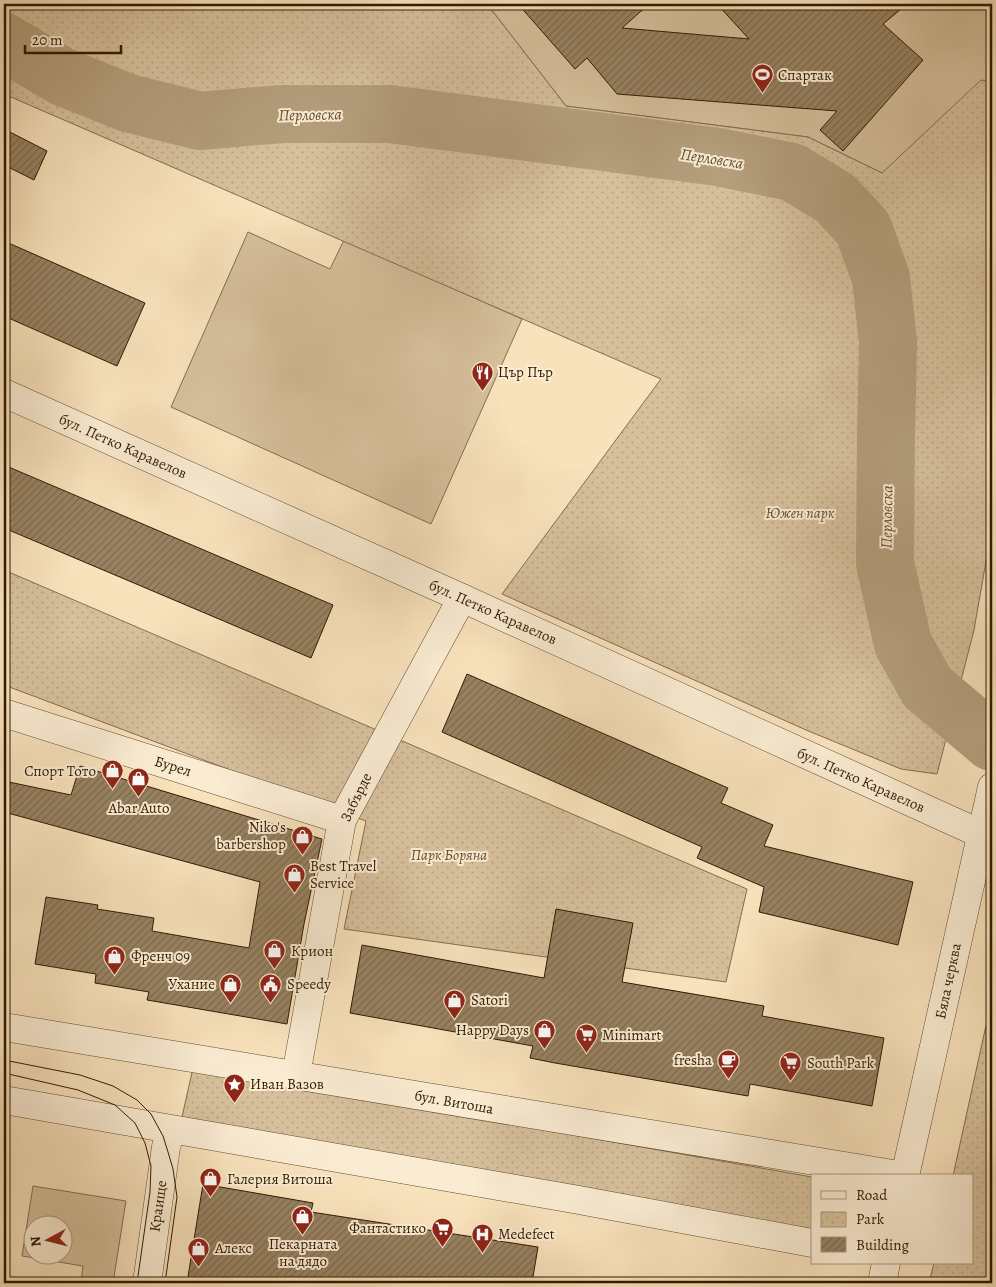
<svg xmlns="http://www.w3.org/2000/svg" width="996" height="1287" viewBox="0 0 996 1287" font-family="Alegreya,serif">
<defs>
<pattern id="park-dots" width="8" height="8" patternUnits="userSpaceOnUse" patternTransform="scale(1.25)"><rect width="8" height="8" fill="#d6c09c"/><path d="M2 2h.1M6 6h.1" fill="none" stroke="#b8a485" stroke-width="1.8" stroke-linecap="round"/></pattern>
<pattern id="building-hatch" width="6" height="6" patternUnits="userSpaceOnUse" patternTransform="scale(1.25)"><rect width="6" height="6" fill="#988262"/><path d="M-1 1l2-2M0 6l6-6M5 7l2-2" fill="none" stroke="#7c6a4e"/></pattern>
</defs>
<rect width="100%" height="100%" fill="#f8e2bc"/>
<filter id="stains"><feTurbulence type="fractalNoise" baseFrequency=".004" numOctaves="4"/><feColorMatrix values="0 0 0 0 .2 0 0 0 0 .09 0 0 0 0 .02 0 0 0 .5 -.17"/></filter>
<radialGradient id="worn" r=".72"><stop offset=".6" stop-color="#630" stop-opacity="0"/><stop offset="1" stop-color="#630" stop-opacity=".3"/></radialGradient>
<!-- grass -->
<g fill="#d6c09c" stroke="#836d4e" fill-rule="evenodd">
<path d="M487 4H992V527L882 173 808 137 566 106Z"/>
<path d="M248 232 330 269 344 240 522 319 431 524 171 407Z"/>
<path d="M33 1186 126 1201 113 1283H81L83 1266 22 1256ZM62 1224V1254H32V1224Z"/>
</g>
<!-- park -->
<g fill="url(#park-dots)" stroke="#836d4e">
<path d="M4 4H487L566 106 808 137 882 173 981 80 992 82V527L974 630 937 774 901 769 806 730 502 594 661 379 4 94Z"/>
<path d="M4 570 747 889 726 982 344 929 366 821 4 685Z"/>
<path d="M992 998V1283H929L934 1263H972V1176H953Z"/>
<path d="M193 1068 812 1177V1233L182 1117Z"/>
</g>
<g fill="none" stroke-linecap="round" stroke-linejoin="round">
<!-- river -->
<path stroke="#b49e7c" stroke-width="58" d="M4 42 63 77 128 103 200 121 282 114H390L718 157 792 172 835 198 863 228 881 278 888 342 886 439 885 563 903 644 927 687 992 742"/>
</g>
<!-- building -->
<g fill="url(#building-hatch)" stroke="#301a00">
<path d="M518 4H649L622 28 749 39 717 4H907L883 24 923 60 843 151 820 130 837 111 617 94 587 58 575 69Z"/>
<path d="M4 129 47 151 34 180 4 165Z"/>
<path d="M4 241 145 303 117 366 4 316Z"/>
<path d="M4 465 333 605 311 658 4 528Z"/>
<path d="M467 674 728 788 721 803 773 825 764 846 913 882 898 945 759 912 764 887 697 858 702 847 442 732Z"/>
<path d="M80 766 322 839 304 924 287 1024 147 1000 149 992 95 983 96 974 35 964 46 897 98 905 97 909 154 918 152 931 249 948 260 882 4 812V781L71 795Z"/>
<path d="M556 909 633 923 622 982 764 1006 762 1016 884 1038 872 1106 750 1084 748 1096 555 1063 530 1058 533 1046 350 1013 362 945 544 978Z"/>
<path d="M203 1184 313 1203 311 1212 538 1247 532 1283H187Z"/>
</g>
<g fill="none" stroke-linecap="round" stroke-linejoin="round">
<defs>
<g id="minor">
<path d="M4 393 462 598 981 834"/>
<path d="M4 713 342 820"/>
<path d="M296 1075 342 820 462 598"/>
<path d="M147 1283 166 1147 171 1130"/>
</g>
<g id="tertiary">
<path d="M4 1027 905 1176"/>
<path d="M4 1100 579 1200 812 1243"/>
<path d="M905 1176 992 787"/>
<path d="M882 1283 886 1263"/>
</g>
</defs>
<!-- minor casing -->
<use href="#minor" stroke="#624c2f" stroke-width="29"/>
<!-- tertiary casing -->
<use href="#tertiary" stroke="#624c2f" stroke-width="29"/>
<!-- minor -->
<use href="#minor" stroke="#faecd3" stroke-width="28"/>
<!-- tertiary -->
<use href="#tertiary" stroke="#faecd3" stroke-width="28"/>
<!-- tram -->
<g stroke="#301a00" stroke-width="1">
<path d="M4 1060 80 1075 113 1086 137 1100 151 1114 163 1136 168 1152 173 1169 177 1197 165 1283"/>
<path d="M4 1073 78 1090 115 1105 135 1123 145 1143 151 1166 150 1192 137 1283"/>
</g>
</g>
<!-- icons -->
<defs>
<symbol id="stadium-pin" viewBox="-11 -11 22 30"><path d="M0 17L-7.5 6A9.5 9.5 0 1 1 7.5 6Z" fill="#8f2418" stroke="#faecd3"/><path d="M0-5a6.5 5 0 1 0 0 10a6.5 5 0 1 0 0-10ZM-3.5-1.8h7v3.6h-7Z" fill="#fff"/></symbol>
<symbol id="restaurant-pin" viewBox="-11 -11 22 30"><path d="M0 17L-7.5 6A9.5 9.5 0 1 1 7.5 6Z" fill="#8f2418" stroke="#faecd3"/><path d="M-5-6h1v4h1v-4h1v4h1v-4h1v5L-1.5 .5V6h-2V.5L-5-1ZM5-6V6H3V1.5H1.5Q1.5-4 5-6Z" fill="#fff"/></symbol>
<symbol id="shop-pin" viewBox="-11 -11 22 30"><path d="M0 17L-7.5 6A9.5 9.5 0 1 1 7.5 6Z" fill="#8f2418" stroke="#faecd3"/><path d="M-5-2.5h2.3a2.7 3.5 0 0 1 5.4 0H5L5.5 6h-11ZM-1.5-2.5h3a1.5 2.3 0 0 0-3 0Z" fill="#fff"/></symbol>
<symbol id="civic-pin" viewBox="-11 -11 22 30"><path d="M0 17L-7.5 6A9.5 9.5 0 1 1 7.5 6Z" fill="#8f2418" stroke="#faecd3"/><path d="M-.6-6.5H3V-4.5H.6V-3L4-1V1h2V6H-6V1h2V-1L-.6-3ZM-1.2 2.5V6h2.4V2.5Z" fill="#fff"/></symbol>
<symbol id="supermarket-pin" viewBox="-11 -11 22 30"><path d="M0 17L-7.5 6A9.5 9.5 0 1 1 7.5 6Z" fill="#8f2418" stroke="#faecd3"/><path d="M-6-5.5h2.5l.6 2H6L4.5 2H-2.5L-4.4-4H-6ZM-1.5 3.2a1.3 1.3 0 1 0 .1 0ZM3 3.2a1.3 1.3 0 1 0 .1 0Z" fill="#fff"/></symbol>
<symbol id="cafe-pin" viewBox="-11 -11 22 30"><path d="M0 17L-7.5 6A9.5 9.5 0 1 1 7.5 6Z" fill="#8f2418" stroke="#faecd3"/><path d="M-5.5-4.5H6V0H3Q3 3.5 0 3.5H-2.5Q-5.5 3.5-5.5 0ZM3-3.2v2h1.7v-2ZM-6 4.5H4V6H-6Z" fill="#fff"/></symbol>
<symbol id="sight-pin" viewBox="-11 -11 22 30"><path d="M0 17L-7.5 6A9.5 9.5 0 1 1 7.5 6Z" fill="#8f2418" stroke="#faecd3"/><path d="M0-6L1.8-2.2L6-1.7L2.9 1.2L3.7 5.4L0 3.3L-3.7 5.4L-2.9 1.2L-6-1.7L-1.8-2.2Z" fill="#fff"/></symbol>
<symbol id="hospital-pin" viewBox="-11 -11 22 30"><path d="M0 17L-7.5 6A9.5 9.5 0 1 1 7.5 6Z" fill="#8f2418" stroke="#faecd3"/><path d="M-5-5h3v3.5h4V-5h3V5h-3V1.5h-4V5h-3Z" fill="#fff"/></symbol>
</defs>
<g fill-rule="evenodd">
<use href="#stadium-pin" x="750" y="62" width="25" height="34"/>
<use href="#restaurant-pin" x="470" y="360" width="25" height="34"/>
<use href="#shop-pin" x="100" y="758" width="25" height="34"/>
<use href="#shop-pin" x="126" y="766" width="25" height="34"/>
<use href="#shop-pin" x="290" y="824" width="25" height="34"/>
<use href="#shop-pin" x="282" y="862" width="25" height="34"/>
<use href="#shop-pin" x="262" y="938" width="25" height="34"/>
<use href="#shop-pin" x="102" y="944" width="25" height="34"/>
<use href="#shop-pin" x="218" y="972" width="25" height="34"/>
<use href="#civic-pin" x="258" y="972" width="25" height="34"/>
<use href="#shop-pin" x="442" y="988" width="25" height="34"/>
<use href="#shop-pin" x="532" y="1018" width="25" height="34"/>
<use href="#supermarket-pin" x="574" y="1022" width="25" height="34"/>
<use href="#cafe-pin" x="716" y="1048" width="25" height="34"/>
<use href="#supermarket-pin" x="778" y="1050" width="25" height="34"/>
<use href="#sight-pin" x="222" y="1072" width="25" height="34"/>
<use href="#shop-pin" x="198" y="1166" width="25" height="34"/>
<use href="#shop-pin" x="290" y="1204" width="25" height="34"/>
<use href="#supermarket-pin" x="430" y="1216" width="25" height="34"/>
<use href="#hospital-pin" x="470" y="1222" width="25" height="34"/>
<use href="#shop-pin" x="186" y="1236" width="25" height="34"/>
</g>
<g text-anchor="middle" stroke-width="4" stroke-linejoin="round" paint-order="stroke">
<!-- poi labels -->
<g font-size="15" fill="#301a00" stroke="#faecd3" text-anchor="start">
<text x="778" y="80">Спартак</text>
<text x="498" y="377">Цър Пър</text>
<text x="96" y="776" text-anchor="end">Спорт Тото</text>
<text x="139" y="813" text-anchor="middle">Abar Auto</text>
<text x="286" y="832" text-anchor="end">Niko's<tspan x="286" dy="17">barbershop</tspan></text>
<text x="310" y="871">Best Travel<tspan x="310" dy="17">Service</tspan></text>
<text x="291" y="956">Крион</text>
<text x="131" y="961">Френч 09</text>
<text x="215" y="989" text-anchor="end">Ухание</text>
<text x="287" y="989">Speedy</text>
<text x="471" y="1005">Satori</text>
<text x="529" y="1035" text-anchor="end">Happy Days</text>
<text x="602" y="1040">Minimart</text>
<text x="712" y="1065" text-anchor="end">fresha</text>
<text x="807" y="1068">South Park</text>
<text x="250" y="1089">Иван Вазов</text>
<text x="227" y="1184">Галерия Витоша</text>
<text x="426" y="1233" text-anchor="end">Фантастико</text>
<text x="498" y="1239">Medefect</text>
<text x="303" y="1249" text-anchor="middle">Пекарната<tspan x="303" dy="17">на дядо</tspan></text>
<text x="215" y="1253">Алекс</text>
</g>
<!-- street labels -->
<g font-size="15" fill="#301a00" stroke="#faecd3">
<text transform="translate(123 446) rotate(24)" y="5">бул. Петко Каравелов</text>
<text transform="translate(493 612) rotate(24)" y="5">бул. Петко Каравелов</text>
<text transform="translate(173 766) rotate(17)" y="5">Бурел</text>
<text transform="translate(861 780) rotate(24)" y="5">бул. Петко Каравелов</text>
<text transform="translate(356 797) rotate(-64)" y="5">Забърде</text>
<text transform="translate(948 981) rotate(-78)" y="5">Бяла черква</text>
<text transform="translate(454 1102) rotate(10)" y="5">бул. Витоша</text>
<text transform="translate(158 1206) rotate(-82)" y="5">Краище</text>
</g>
<!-- park labels -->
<g font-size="15" font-style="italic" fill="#624c2f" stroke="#faecd3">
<text x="800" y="518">Южен парк</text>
<text x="449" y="860">Парк Боряна</text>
</g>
<!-- water labels -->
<g font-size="16" font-style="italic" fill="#654f32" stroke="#faecd3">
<text transform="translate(310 114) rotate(-1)" y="6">Перловска</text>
<text transform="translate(712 158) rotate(9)" y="6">Перловска</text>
<text transform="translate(886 517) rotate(-89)" y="6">Перловска</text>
</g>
</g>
<!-- margin -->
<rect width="996" height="1287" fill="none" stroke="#f8e2bc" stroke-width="20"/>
<rect x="5" y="5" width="986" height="1277" fill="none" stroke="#301a00" stroke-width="2.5"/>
<rect x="10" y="10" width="976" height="1267" fill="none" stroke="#301a00"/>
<!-- legend -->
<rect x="811" y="1174" width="162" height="90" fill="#faecd3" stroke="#a9987f"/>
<rect x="821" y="1191" width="25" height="8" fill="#faecd3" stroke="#a9987f"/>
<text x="856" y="1200" font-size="15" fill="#301a00">Road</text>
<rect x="821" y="1212" width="25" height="15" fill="url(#park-dots)" stroke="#a9987f"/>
<text x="856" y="1224" font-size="15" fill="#301a00">Park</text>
<rect x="821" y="1237" width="25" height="15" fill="url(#building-hatch)" stroke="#a9987f"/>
<text x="856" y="1250" font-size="15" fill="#301a00">Building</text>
<!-- north arrow -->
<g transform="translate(48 1240) rotate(263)"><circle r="24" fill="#faecd3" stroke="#a9987f"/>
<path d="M0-4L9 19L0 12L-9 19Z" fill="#8f2418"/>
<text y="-8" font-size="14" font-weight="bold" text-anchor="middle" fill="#301a00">N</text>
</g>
<!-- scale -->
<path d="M25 45v8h96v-8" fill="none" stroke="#301a00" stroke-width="2.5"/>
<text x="32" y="45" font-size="15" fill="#301a00" stroke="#faecd3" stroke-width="4" paint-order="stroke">20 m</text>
<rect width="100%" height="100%" filter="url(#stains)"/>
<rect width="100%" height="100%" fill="url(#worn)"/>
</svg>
